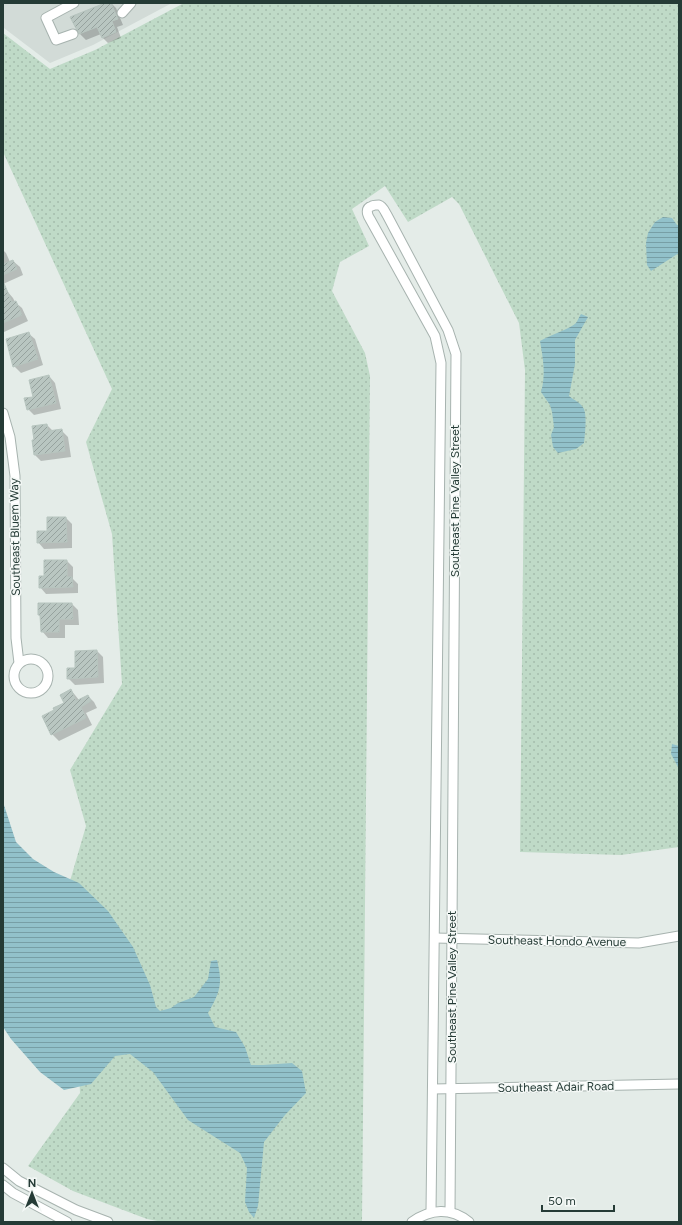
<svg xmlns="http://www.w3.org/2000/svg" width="682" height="1225" viewBox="0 0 682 1225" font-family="Figtree,sans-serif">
<defs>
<pattern id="grass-dots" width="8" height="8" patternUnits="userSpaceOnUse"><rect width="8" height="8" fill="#bfdac7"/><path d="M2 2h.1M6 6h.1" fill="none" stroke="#a4bcac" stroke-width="1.8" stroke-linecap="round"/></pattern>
<pattern id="water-rules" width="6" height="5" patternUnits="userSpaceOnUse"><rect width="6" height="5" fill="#92c1ca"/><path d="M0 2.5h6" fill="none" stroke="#779ea5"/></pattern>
<pattern id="building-hatch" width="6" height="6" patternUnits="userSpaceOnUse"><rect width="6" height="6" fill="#b9c6c1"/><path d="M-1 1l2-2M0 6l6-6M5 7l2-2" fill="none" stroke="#96a29e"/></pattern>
</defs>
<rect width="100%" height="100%" fill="#e4ece8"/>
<!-- built -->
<path fill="#d2dbd7" d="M3 3H172L93 45 50 63 4 28 3 25Z"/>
<!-- grass -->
<path fill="url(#grass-dots)" d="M184 3H679V847L621 855 520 852 525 370 519 323 459 204 452 197 408 222 385 186 352 209 369 246 340 262 332 291 365 353 370 376 362 1222H163L147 1219 73 1191 28 1166 80 1093 70 881 86 826 70 770 122 684 112 534 86 442 112 389 3 152V33L50 69 95 50Z"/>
<!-- water -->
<g fill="url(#water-rules)">
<path d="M663 217 672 218 677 225H679V253L651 271 647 265 646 243 648 233 655 222Z"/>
<path d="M581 314 588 317 575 340V364L569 396C574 400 581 403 584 409 587 416 585 435 584 443L576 449 558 453 553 447 551 435 554 427 552 412 550 405 541 392C546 375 543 358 540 341 550 335 570 329 576 323 578 320 579 317 581 314Z"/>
<path d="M672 744 679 746V769L671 754Z"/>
<path d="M3 802 16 842 33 859 54 872 79 883 108 911 133 947 150 985 156 1007 160 1011 171 1008 178 1003 194 997 208 979 211 961 217 960C223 984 220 992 208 1013L215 1027 236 1032 245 1047 251 1065H263L292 1063 302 1071 306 1093 285 1115 264 1142 258 1206 254 1218 249 1212 245 1202 247 1168 240 1153 188 1120 153 1072 130 1054 115 1056 91 1084 64 1090 40 1072 11 1039 3 1027Z"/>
</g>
<!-- shadow -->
<g fill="#0003">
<path d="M107 3H111L116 8 123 25 117 27 121 38 108 43 102 37 101 34 86 40 80 34 72 18Z"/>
<path d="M3 250 6 253 10 262 13 261 20 267 23 275 3 284Z"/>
<path d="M7 291 13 298 15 302 22 308 28 321 4 332 3 293Z"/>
<path d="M28 333 35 339 43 365 21 373 14 366Z"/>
<path d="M49 376 55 383 61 409 34 415 28 409 34 397Z"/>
<path d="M47 425 54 432 62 431 68 437 71 457 41 461 35 455V441Z"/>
<path d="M66 518 72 524V548L44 549 38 542Z"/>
<path d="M67 561 73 567V579L78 584V593L46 594 40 587Z"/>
<path d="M72 604 78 610 79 625H65V638H48L42 631 41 618 39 615Z"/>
<path d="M97 651 103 657 104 683 75 685 68 678 76 668Z"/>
<path d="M71 690 79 700 88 696 94 702 97 708 86 713 92 725 59 741 52 734 43 717 55 711 65 703Z"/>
</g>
<!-- building -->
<g fill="url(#building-hatch)" stroke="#b7c5bf">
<path d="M105 3H111L118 19 112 21 116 32 102 38 97 27 79 34 70 17Z"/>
<path d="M13 260 17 269 3 275V264Z"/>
<path d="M3 281 12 302 16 301 22 315 3 323Z"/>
<path d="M29 332 38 359 13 367 6 339Z"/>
<path d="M49 375 56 403 27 410 24 398 33 397 29 380Z"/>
<path d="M47 424 48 431 62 429 65 451 34 455 32 440H34L32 426Z"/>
<path d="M47 517H66L67 542 37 543V531H47Z"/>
<path d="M44 560H67V577H72L73 587 39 588V576H44Z"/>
<path d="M38 603H72L73 619H59V632H41L40 615H38Z"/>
<path d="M97 650 98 677 67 679V668H75V651Z"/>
<path d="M71 689 76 701 88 695 91 701 81 707 86 718 51 735 42 716 54 710 53 708 64 703 60 695Z"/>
</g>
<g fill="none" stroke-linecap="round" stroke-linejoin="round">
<defs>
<g id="minor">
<path d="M122 13 131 3"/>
<path d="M73 34 56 40 46 18 74 3"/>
<path d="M3 413 10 437 15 476 16 638 19 663"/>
<circle cx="31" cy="676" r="17"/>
<path d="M435 938 639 943 679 936"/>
<path d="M433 1089 679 1084"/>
<path d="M3 1168 19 1181 76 1210 108 1222"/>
<path d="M3 1185 13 1193 67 1222"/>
<path d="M431 1212 441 363 435 336 370 219C367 214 365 208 372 206 373 205 377 205 379 205 383 206 385 212 387 215L448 330 456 354 450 1212"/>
<path d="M412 1222C430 1209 451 1207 469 1222"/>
</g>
</defs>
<!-- minor casing -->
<use href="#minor" stroke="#a7b3af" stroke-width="11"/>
<!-- minor -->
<use href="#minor" stroke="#fff" stroke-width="9"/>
</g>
<g text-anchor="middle" stroke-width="3" stroke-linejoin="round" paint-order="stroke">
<!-- street labels -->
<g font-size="12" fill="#253b36" stroke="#f4f8f6">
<text transform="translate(455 501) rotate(-90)" y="4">Southeast Pine Valley Street</text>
<text transform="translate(15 537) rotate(-91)" y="4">Southeast Bluem Way</text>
<text transform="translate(557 941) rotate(1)" y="4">Southeast Hondo Avenue</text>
<text transform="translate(452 987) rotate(-90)" y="4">Southeast Pine Valley Street</text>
<text transform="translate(556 1087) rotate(-1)" y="4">Southeast Adair Road</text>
</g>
</g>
<!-- border -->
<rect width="682" height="1225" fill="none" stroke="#253b36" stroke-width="8"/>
<!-- north arrow -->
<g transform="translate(32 1193)" stroke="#f4f8f6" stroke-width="3" paint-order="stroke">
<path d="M0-3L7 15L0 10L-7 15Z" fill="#253b36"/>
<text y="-6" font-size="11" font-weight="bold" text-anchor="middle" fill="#253b36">N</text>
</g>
<!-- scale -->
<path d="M542 1205v6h72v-6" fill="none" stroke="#253b36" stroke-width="2"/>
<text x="548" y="1205" font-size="12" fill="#253b36" stroke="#f4f8f6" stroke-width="3" paint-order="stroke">50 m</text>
</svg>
